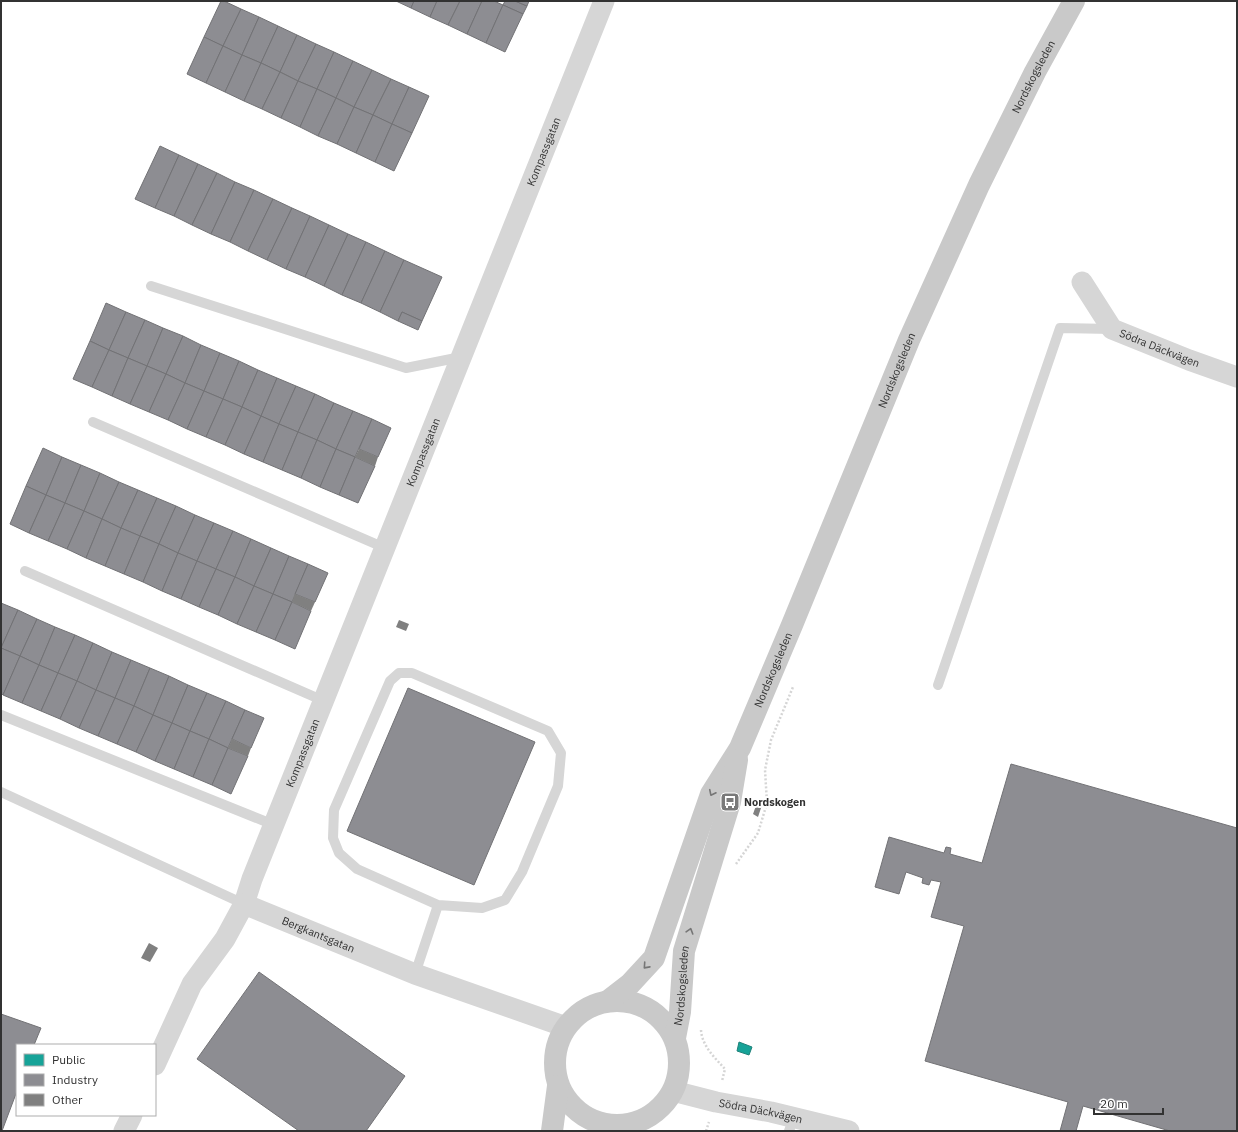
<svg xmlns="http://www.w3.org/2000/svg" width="1238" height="1132" viewBox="0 0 1238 1132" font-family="'IBM Plex Sans',sans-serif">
<rect width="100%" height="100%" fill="#fff"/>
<!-- public -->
<path fill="#17a398" stroke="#1f8179" d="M739 1042 752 1047 749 1055 737 1051Z"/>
<!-- industry -->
<g fill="#8d8d92" stroke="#727275">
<path d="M221 1H224L241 9 223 46 204 37Z"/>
<path d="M396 1H414L411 8Z"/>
<path d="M414 1H437L430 17 411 8Z"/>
<path d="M437 1H460L448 25 430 17Z"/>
<path d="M460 1H482L467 34 448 25Z"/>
<path d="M482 1H494L503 5 486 43 467 34Z"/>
<path d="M505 1H515L527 6 523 14 503 5Z"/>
<path d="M515 1H529L527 6Z"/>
<path d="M503 5 523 14 505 52 486 43Z"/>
<path d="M241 9 259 17 242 55 223 46Z"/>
<path d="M259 17 278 26 261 63 242 55Z"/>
<path d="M278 26 297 35 280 72 261 63Z"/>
<path d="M297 35 316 44 298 81 280 72Z"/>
<path d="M204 37 223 46 206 83 187 74Z"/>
<path d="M316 44 334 52 317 89 298 81Z"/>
<path d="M223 46 242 55 225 92 206 83Z"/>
<path d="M334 52 353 61 336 98 317 89Z"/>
<path d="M242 55 261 63 244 101 225 92Z"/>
<path d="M353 61 372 70 354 107 336 98Z"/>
<path d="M261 63 280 72 262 109 244 101Z"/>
<path d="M372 70 391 79 373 115 354 107Z"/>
<path d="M280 72 298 81 281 118 262 109Z"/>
<path d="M391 79 409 87 392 124 373 115Z"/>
<path d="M298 81 317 89 300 127 281 118Z"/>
<path d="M409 87 429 96 412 133 392 124Z"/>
<path d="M317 89 336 98 318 136 300 127Z"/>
<path d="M336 98 354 107 337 144 318 136Z"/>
<path d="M354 107 373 115 356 153 337 144Z"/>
<path d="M373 115 392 124 375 162 356 153Z"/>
<path d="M392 124 412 133 394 171 375 162Z"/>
<path d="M160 146 179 155 155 208 135 199Z"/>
<path d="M179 155 198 164 174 216 155 208Z"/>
<path d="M198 164 217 173 192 225 174 216Z"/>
<path d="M217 173 235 182 211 234 192 225Z"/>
<path d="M235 182 254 190 230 242 211 234Z"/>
<path d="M254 190 273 199 248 251 230 242Z"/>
<path d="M273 199 292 208 267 260 248 251Z"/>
<path d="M292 208 310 216 286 269 267 260Z"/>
<path d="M310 216 329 225 305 277 286 269Z"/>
<path d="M329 225 348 234 324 286 305 277Z"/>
<path d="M348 234 366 242 342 295 324 286Z"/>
<path d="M366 242 385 251 361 303 342 295Z"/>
<path d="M385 251 404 260 380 312 361 303Z"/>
<path d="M404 260 442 277 422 321 402 312 398 321 380 312Z"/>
<path d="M106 303 126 312 109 350 90 341Z"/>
<path d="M126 312 145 320 128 358 109 350Z"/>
<path d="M402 312 422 321 418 330 398 321Z"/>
<path d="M145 320 163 328 147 366 128 358Z"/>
<path d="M163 328 183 336 166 374 147 366Z"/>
<path d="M183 336 201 345 185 383 166 374Z"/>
<path d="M90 341 109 350 92 387 73 379Z"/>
<path d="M201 345 220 353 204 391 185 383Z"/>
<path d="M109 350 128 358 112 396 92 387Z"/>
<path d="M220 353 239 361 223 399 204 391Z"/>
<path d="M128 358 147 366 130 404 112 396Z"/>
<path d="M239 361 258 370 242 407 223 399Z"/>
<path d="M147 366 166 374 149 412 130 404Z"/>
<path d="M258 370 277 378 261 416 242 407Z"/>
<path d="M166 374 185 383 168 420 149 412Z"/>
<path d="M277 378 296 386 279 424 261 416Z"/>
<path d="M185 383 204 391 187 429 168 420Z"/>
<path d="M296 386 315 394 298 432 279 424Z"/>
<path d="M204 391 223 399 206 437 187 429Z"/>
<path d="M315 394 334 403 317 440 298 432Z"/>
<path d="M223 399 242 407 225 445 206 437Z"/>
<path d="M334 403 353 411 336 449 317 440Z"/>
<path d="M242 407 261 416 244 454 225 445Z"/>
<path d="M353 411 372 419 355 457 336 449Z"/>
<path d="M261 416 279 424 263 462 244 454Z"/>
<path d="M372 419 391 428 378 457 359 449Z"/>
<path d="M279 424 298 432 282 470 263 462Z"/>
<path d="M298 432 317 440 301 478 282 470Z"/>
<path d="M317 440 336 449 320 487 301 478Z"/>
<path d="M43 448 62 457 46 495 26 486Z"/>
<path d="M336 449 355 457 339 495 320 487Z"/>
<path d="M62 457 81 465 65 503 46 495Z"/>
<path d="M355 457 375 466 358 503 339 495Z"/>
<path d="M81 465 100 473 84 511 65 503Z"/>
<path d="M100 473 119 482 102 519 84 511Z"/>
<path d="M119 482 138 490 121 528 102 519Z"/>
<path d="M26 486 46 495 29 533 10 524Z"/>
<path d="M138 490 157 498 140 536 121 528Z"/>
<path d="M46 495 65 503 48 541 29 533Z"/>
<path d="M157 498 176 506 159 544 140 536Z"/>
<path d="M65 503 84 511 67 549 48 541Z"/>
<path d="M176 506 195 515 178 553 159 544Z"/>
<path d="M84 511 102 519 86 558 67 549Z"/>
<path d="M195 515 214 523 197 561 178 553Z"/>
<path d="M102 519 121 528 105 566 86 558Z"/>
<path d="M214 523 233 531 216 569 197 561Z"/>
<path d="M121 528 140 536 124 574 105 566Z"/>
<path d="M233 531 251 539 235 577 216 569Z"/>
<path d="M140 536 159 544 143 582 124 574Z"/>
<path d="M251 539 271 548 254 586 235 577Z"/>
<path d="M159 544 178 553 162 591 143 582Z"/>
<path d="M271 548 289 556 273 594 254 586Z"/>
<path d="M178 553 197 561 181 599 162 591Z"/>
<path d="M289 556 308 564 292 602 273 594Z"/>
<path d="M197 561 216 569 199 607 181 599Z"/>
<path d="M308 564 328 573 315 602 295 594Z"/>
<path d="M216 569 235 577 218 615 199 607Z"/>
<path d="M235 577 254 586 237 624 218 615Z"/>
<path d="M254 586 273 594 256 632 237 624Z"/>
<path d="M273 594 292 602 275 640 256 632Z"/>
<path d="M292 602 311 611 295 649 275 640Z"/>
<path d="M1 603 18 610 1 648Z"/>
<path d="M18 610 37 619 20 656 1 648Z"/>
<path d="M37 619 55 627 39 665 20 656Z"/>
<path d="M55 627 75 635 58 673 39 665Z"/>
<path d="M75 635 93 643 77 681 58 673Z"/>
<path d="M93 643 112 652 96 690 77 681Z"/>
<path d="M1 648 20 656 3 695 1 693Z"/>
<path d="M112 652 131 660 115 698 96 690Z"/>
<path d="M20 656 39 665 22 703 3 695Z"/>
<path d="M131 660 150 668 134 706 115 698Z"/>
<path d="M39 665 58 673 41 711 22 703Z"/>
<path d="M150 668 169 676 153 715 134 706Z"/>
<path d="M58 673 77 681 60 719 41 711Z"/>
<path d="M169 676 188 685 172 723 153 715Z"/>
<path d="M77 681 96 690 79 728 60 719Z"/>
<path d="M188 685 207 693 190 731 172 723Z"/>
<path d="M408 688 535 742 474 885 347 831Z"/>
<path d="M96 690 115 698 98 736 79 728Z"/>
<path d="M207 693 226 701 209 739 190 731Z"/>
<path d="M115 698 134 706 117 744 98 736Z"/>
<path d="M226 701 245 710 228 748 209 739Z"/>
<path d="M134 706 153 715 136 752 117 744Z"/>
<path d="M245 710 264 718 251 748 232 739Z"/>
<path d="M153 715 172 723 155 761 136 752Z"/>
<path d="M172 723 190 731 174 769 155 761Z"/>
<path d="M190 731 209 739 193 777 174 769Z"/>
<path d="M209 739 228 748 212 785 193 777Z"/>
<path d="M228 748 248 756 231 794 212 785Z"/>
<path d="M1011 764 1237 828V1131H1170L1083 1106 1076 1131H1060L1068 1102 925 1061 964 926 931 917 941 882 931 880 929 885 922 883 923 878 906 872 899 894 875 887 889 837 944 853 946 847 951 848 950 854 982 863Z"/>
<path d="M259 972 405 1076 366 1131H299L197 1059Z"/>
<path d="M1 1014 41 1028 34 1045H17V1091L2 1131H1Z"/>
</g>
<!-- building -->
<g fill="#808080">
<path d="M359 449 378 457 375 466 355 457Z"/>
<path d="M295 594 315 602 311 611 292 602Z"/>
<path d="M399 620 409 624 406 631 396 627Z"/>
<path d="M232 739 251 748 248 756 228 748Z"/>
<path d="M757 803 762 805 758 817 753 814Z"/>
<path d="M149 943 158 948 150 962 141 958Z"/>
</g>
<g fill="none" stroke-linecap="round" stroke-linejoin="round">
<!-- path -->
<g stroke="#d5d5d5" stroke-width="2.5" stroke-dasharray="2 2" stroke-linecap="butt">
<path d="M736 864 758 833 767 803 765 770 771 740 793 687"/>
<path d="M701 1030C702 1046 715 1058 725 1069L722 1081"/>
<path d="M706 1131 709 1122"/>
</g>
<!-- service -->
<g stroke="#d6d6d6" stroke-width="10">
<path d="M151 286 406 368 461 357"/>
<path d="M93 422 385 548"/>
<path d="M25 571 324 701"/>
<path d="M938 685 1060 328 1112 329"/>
<path d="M1 715 274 825"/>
<path d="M1 792 244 904"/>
<path d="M415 974 438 905 482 908 505 900 522 872 558 786 561 753 548 731 412 673H399L390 681 334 810 333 838 339 853 357 869 438 905"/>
<path d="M789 1131 794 1117"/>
</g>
<!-- minor -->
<g stroke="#d6d6d6" stroke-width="21">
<path id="s1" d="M1082 282 1112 329 1189 360 1237 377"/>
<path id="s2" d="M244 904 252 879 604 1"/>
<path id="s3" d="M155 1065 192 984 225 939 244 904 415 974 566 1027"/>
<path id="s4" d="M673 1091 716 1102 771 1112 849 1131"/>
<path d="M124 1131 132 1115"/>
</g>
<!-- primary -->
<g stroke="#c9c9c9" stroke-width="22">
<circle cx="617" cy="1063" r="62"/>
<path id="s5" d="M608 1001 630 984 654 958 711 794 740 748 792 625 909 340 979 185 1035 72 1074 1"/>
<path id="s6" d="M675 1038 680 1012 684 951 730 802 737 760"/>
<path d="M552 1131 558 1086"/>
</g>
</g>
<!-- one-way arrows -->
<defs><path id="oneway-chevron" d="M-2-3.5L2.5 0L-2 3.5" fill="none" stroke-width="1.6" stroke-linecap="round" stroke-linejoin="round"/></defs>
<g stroke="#767676">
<use href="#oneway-chevron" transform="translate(712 793) rotate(116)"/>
<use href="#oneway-chevron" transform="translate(690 931) rotate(-73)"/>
<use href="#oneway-chevron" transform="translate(646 966) rotate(132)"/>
</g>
<!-- icons -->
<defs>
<symbol id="bus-square" viewBox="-11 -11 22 22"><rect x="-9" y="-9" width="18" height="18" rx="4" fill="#7a7a7a" stroke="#fff"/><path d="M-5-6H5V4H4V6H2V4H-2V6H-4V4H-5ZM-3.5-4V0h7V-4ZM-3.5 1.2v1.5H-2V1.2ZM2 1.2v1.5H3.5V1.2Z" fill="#fff"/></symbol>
</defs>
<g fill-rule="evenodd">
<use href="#bus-square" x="719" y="791" width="22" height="22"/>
</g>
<g text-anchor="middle" stroke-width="4" stroke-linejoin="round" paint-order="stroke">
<!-- street labels -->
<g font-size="11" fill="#323232" stroke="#fff">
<text dy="4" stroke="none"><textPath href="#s5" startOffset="1024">Nordskogsleden</textPath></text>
<text dy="4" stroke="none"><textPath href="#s2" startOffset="810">Kompassgatan</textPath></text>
<text dy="4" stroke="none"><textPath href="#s1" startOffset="107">Södra Däckvägen</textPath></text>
<text dy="4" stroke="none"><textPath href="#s5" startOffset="700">Nordskogsleden</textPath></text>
<text dy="4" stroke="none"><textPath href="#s2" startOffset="486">Kompassgatan</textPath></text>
<text dy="4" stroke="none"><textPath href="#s5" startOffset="376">Nordskogsleden</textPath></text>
<text dy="4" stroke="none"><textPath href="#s2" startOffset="162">Kompassgatan</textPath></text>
<text dy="4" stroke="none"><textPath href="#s3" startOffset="265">Bergkantsgatan</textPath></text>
<text dy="4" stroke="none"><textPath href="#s6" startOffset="53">Nordskogsleden</textPath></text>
<text dy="4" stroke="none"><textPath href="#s4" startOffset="90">Södra Däckvägen</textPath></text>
</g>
<!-- poi labels -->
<g font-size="11" font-weight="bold" fill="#323232" stroke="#fff" text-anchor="start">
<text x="744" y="806">Nordskogen</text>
</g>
</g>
<!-- border -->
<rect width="1238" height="1132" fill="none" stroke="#323232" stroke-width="4"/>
<!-- legend -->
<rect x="16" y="1044" width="140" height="72" fill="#ffffff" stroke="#adadad"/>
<rect x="24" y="1054" width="20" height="12" fill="#17a398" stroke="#adadad"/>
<text x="52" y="1064" font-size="12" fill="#323232">Public</text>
<rect x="24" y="1074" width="20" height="12" fill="#8d8d92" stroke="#adadad"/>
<text x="52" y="1084" font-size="12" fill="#323232">Industry</text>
<rect x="24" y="1094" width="20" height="12" fill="#808080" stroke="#adadad"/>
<text x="52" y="1104" font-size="12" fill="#323232">Other</text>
<!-- scale -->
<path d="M1094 1108v6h69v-6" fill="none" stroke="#323232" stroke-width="2"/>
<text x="1100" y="1108" font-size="12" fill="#323232" stroke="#ffffff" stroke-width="3" paint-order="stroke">20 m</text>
</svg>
